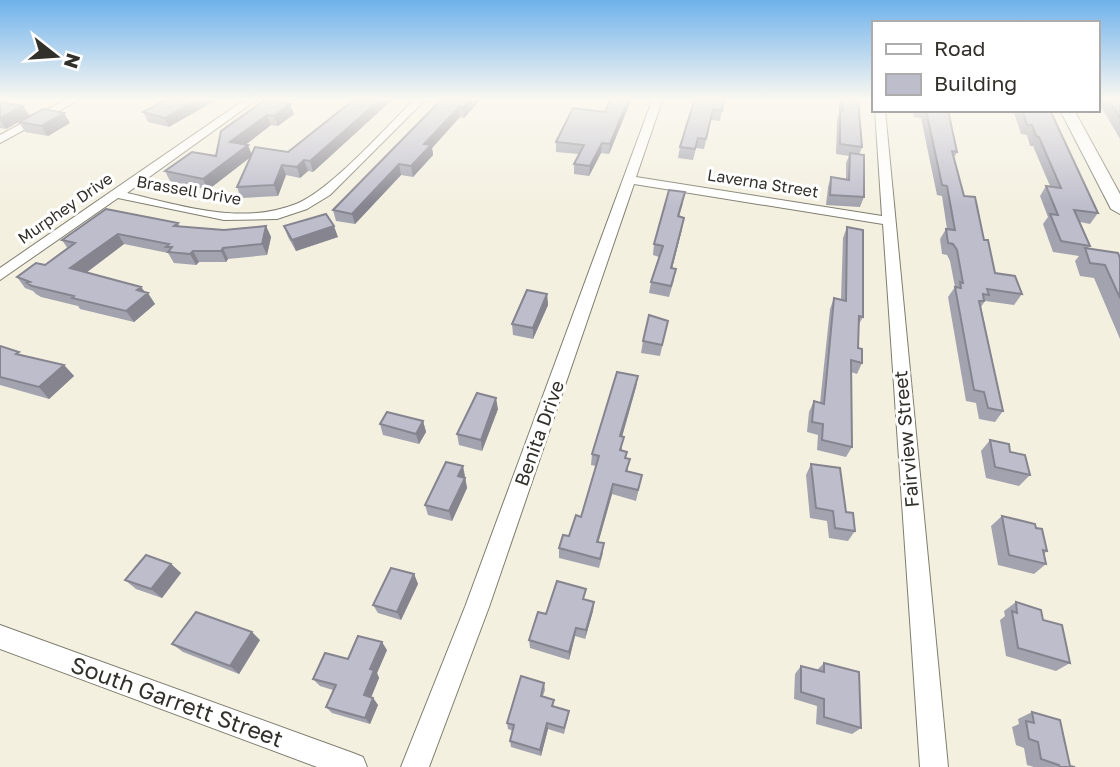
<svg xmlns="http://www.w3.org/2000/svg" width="1120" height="767" viewBox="0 0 1120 767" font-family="'Golos Text',sans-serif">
<rect width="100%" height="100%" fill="#f3f0e0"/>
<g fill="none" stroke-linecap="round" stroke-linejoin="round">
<defs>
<g id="minor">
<path d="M69 98H82L0 143V135Z"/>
<path d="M247 98H259L127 193C180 205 241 226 296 204 330 191 387 126 416 98H427L330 195 307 209 277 219 224 220 118 198 0 280V268Z"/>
<path d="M653 98H663L636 177 882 216 875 110H885L948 767H920L883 224 634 184 489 607 429 767H401L465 607Z"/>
<path d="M0 625 353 753 363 757 367 767H317L0 649Z"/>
</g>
<path id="tertiary" d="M1060 110H1074L1120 194V214L1111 209Z"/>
</defs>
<!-- minor casing -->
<use href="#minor" stroke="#7f7d6e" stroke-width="2"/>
<!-- tertiary casing -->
<use href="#tertiary" stroke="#7f7d6e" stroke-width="2"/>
<!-- minor -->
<use href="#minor" fill="#fff" fill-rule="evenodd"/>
<!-- tertiary -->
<use href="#tertiary" fill="#fff" fill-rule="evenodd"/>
</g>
<!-- wall -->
<g fill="#a3a3af">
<path d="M170 98 169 127 148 122 143 112Z"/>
<path d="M356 98H394L313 172 308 171 300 178 286 175 278 196 241 198 237 187 251 156 208 190 170 181 165 171 216 156 221 131 290 104 294 114 278 126 271 125 245 145H248L252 155 288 152Z"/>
<path d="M443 98 480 100 464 118 460 117 432 148 433 155 413 177 401 175 355 224 336 221 333 210Z"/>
<path d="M611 98H632L609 154 601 153 589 176 574 174V164L579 154 556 152V142L605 112Z"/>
<path d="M724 98 720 121 711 120 704 149 696 148 693 160 678 158 680 147Z"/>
<path d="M839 98H858L862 147 859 155 864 197 860 207 826 205 828 187 831 177 846 179V163L849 156 836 154 837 120 839 114Z"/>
<path d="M1097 98H1120V139L1097 100Z"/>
<path d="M0 102 23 106 30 116 70 123 48 136 25 132 19 122 6 129 0 128Z"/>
<path d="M912 110H948L957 152 954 158 964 196 984 240 995 273 1022 294 1014 305 985 301 981 307 1003 411 995 422 979 419 976 403 966 401 948 297 955 287 950 261 947 255 942 254 940 239 946 229H947L942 196 937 195 921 118 914 117Z"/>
<path d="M1013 110H1050L1098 213 1090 224 1080 222 1090 246 1088 248 1120 258V339L1094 278 1080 276 1075 261 1079 256 1053 252 1043 224 1048 217 1040 196 1046 186H1050L1033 146H1030L1027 135 1021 134Z"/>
<path d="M683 203 679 217 682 229 672 269 674 280 669 297 649 293 651 282 659 257 653 255 654 244Z"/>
<path d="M178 223 180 227 224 230 266 226 271 237 267 255 228 259 226 262H199L196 265 174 263 168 253 124 244 87 272 141 287 155 304 134 322 80 309 78 306 41 297 36 294 33 291 25 288 17 277 45 265 68 249 62 240Z"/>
<path d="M284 226 338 237 296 251 288 237Z"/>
<path d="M847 227 863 317 859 324 858 348 862 363 857 374 851 372 852 447 846 457 817 450 818 435 807 432 809 412 814 401 820 403 830 309 834 298 841 300 843 238Z"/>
<path d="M547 294 548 305 533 339 513 335 512 324Z"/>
<path d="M668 321 660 356 641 353 643 341Z"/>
<path d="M0 346 22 355 64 365 74 376 49 399 0 385Z"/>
<path d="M638 376 636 387 622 437V451L627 452 626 458 628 471 642 475 636 501 612 494 598 542 603 553 599 568 559 558V548L569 536 581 517 596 466 591 465 592 454Z"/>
<path d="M498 409 482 451 459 445 457 434Z"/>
<path d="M423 421 426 432 419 444 383 435 380 424Z"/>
<path d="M990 440 1010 452 1030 475 1019 486 986 478 981 451Z"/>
<path d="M811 464 855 531 848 541 829 538 827 521 810 518 806 475Z"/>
<path d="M465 476 467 488 452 521 428 515 425 505Z"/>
<path d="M1002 516 1036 528 1047 551 1044 554 1046 564 1034 574 998 565 991 526Z"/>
<path d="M171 564 181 573 162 598 136 589 125 580Z"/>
<path d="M414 574 418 584 401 620 378 613 373 605Z"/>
<path d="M585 600 594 602 593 611 585 639 575 636 569 660 530 648 529 640 546 614Z"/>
<path d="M1016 602 1043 620 1070 663 1056 671 1006 656 1000 620 1005 616 1004 611Z"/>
<path d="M260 640 239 674 183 652 172 644Z"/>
<path d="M387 650 377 673 379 678 371 698H373L378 705 370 724 332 713 326 707 333 690 320 686 313 679 348 659Z"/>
<path d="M824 663 861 728 852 734 816 724 817 706 794 699 795 674 801 666 817 670Z"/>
<path d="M544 683 545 690 543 696 568 718 564 734 548 729 541 756 511 747 510 741 513 731 508 729 507 723Z"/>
<path d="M1032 712 1070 766 1075 767H1034L1027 765 1024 748 1016 745 1012 727 1019 724 1018 719Z"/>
</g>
<!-- shaded-wall -->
<g fill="#85848f">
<path d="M199 98H220L169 127 165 118Z"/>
<path d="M382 98H394L313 172 310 161Z"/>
<path d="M472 98H480V100L464 118 463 108Z"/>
<path d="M629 98H632L609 154 610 144Z"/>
<path d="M290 104 294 114 278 126 274 116Z"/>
<path d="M23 106 30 116 6 129 0 120V118Z"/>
<path d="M459 107 460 117 432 148 433 155 413 177 411 166 424 144Z"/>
<path d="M64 113 70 123 48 136 41 126Z"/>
<path d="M267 115 271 125 235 153 230 142Z"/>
<path d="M602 143 601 153 589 176 590 166Z"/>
<path d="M248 145 252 156 208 190 203 179Z"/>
<path d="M304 160 308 171 300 178 297 167Z"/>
<path d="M399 164 401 175 355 224 352 214Z"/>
<path d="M282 165 286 175 278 196 274 185Z"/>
<path d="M684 218 682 229 669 280 671 268Z"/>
<path d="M266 226 271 237 267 255 262 244Z"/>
<path d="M334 226 338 237 296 251 292 240Z"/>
<path d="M118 234 124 244 78 279 70 268Z"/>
<path d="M223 248 228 259 226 262 221 251Z"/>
<path d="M193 251 199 262 196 265 190 254Z"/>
<path d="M141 287 146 294 148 293 155 304 134 322 126 311 137 290Z"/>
<path d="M547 294 548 305 533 339V328Z"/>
<path d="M64 365 74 376 49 399 39 387Z"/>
<path d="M638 376 636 387 619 447 620 436Z"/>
<path d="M496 398 498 409 482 451 481 440Z"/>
<path d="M423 421 426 432 419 444 416 434Z"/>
<path d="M463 466 465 476 460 487 458 476Z"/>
<path d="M465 478 467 488 452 521 449 511Z"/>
<path d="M613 484 612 494 596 551 597 542Z"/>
<path d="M171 564 181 573 162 598 151 589Z"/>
<path d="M414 574 418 584 401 620 397 612Z"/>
<path d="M594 602 593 611 585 639 586 630Z"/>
<path d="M576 628 575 636 569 660V652Z"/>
<path d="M252 632 260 640 239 674 230 666Z"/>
<path d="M382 642 387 650 377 673 379 678 369 702 364 695 370 669Z"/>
<path d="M373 698 378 705 370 724 365 718Z"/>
<path d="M547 723 548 729 541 756 540 750Z"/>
</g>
<!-- building -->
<g fill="#bebdcc" stroke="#85848f" stroke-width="2">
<path d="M170 98H199L165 118 143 112Z"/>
<path d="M356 98H382L310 161 304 160 297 167 282 165 274 185 237 187 255 147 288 152Z"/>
<path d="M443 98H472L463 108 459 107 424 144 431 145 411 166 399 164 352 214 333 210Z"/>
<path d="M611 98H629L610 144 602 143 590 166 574 164 584 145 556 142 573 108 605 112Z"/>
<path d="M695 98H724L722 111 713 109 706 139 698 138 695 149 680 147Z"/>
<path d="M842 98H858L862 147 840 144V110L843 111Z"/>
<path d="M1108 98H1120V118Z"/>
<path d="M265 100 290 104 274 116 267 115 230 142 248 145 203 179 165 171 192 152 216 156 221 131Z"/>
<path d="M0 102 23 106 0 118Z"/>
<path d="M43 109 64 113 41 126 19 122Z"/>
<path d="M926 110H948L957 152 952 151 964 196 975 197 984 240H988L995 273 1015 276 1022 294 987 289 989 295 983 294 984 301H979L1003 411 988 408 984 392 974 390 955 287 961 288 960 282 963 283 957 250 953 244 948 243 946 229 955 230 947 186 942 185Z"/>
<path d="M1022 110H1050L1098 213 1074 210 1090 246 1061 241 1050 214 1058 215 1046 186 1061 188 1039 137 1036 136 1032 125H1027Z"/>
<path d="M850 153 864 155V197L830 195 831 177 849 180Z"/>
<path d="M669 190 685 192 678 216 684 218 671 268 676 269 671 286 651 282 663 246 654 244Z"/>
<path d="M106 209 178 223 174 226 224 230 266 226 262 244 223 248 221 251H193L190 254 168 252 172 247H166L169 244 118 234 70 268 141 287 137 290 148 293 126 311 72 298 74 296 32 286 27 283 30 282 17 277 36 263 45 265 75 243 62 240Z"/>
<path d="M326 214 334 226 292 240 284 226Z"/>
<path d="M847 227 863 230V317L859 316 858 348 862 349V363L851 360 852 447 822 440 823 424 812 422 814 401 824 404 834 298 846 301Z"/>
<path d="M1085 248 1118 253 1120 258V298L1105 265 1090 263Z"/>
<path d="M527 290 547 294 533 328 512 324Z"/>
<path d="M649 315 668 321 662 345 643 341Z"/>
<path d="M0 346 19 352 16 354 64 365 39 387 0 377Z"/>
<path d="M617 372 638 376 620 436 624 437 620 450 627 452 625 458 630 459 626 471 642 475 638 490 613 484 597 542 604 543 600 559 559 548 563 535 569 536 576 515 581 517 599 456 592 454Z"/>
<path d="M477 393 496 398 481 440 457 434Z"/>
<path d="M387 412 423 421 416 434 380 424Z"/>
<path d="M990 440 1009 444 1010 452 1025 455 1030 475 995 467Z"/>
<path d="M446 462 463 466 458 476 465 478 449 511 425 505Z"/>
<path d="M811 464 840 468 846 512 853 513 855 531 835 528 833 511 816 508Z"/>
<path d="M1002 516 1035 524 1036 528 1042 529 1047 551 1043 550 1046 564 1009 555Z"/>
<path d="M146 555 171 564 151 589 125 580Z"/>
<path d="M391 568 414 574 397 612 373 605Z"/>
<path d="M557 581 586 589 583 599 594 602 586 630 576 628 569 652 529 640 538 612 546 614Z"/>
<path d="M1016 602 1041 610 1043 620 1062 625 1070 663 1018 648 1012 611 1017 613Z"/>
<path d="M196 612 252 632 230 666 172 644Z"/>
<path d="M358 636 382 642 370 669 374 670 364 695 373 698 365 718 326 707 336 685 313 679 325 653 348 659Z"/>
<path d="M824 663 859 672 861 728 824 717V699L801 692V666L824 672Z"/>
<path d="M521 676 544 683 541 696 554 700 552 706 569 711 564 728 547 723 540 750 510 741 514 725 507 723Z"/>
<path d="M1032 712 1060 720 1070 766 1075 767H1060L1059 765 1041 759 1038 742 1029 739 1026 721 1034 723Z"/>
</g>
<!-- sky -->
<linearGradient id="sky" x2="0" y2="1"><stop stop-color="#6fb2ec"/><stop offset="0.48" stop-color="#faf8f1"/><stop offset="1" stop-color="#faf8f1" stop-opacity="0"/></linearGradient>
<rect width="1120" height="206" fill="url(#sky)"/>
<g text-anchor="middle" stroke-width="6" stroke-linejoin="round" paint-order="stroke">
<!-- far-street labels -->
<g font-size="16" fill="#32302a" stroke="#fff">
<text transform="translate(763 183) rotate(9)" y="6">Laverna Street</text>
<text transform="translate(189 190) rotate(10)" y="6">Brassell Drive</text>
<text transform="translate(65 208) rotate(-35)" y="6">Murphey Drive</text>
</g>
<!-- street labels -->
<g font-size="19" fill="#32302a" stroke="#fff">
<text transform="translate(539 433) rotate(-70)" y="7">Benita Drive</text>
<text transform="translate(906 439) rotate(-95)" y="7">Fairview Street</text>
</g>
<!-- near-street labels -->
<g font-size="23" fill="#32302a" stroke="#fff">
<text transform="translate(177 702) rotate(20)" y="8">South Garrett Street</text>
</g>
</g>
<!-- legend -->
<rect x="872" y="21" width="228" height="91" fill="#ffffff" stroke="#adacaa" stroke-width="2"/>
<rect x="886" y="44" width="35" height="10" fill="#ffffff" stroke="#adacaa" stroke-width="2"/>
<text x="934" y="56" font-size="21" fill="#32302a">Road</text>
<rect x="886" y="74" width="35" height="21" fill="#bebdcc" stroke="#adacaa" stroke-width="2"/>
<text x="934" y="91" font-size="21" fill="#32302a">Building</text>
<!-- north arrow -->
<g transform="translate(56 56) rotate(107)" stroke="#ffffff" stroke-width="5" paint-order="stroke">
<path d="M0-5L12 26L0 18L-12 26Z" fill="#32302a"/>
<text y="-10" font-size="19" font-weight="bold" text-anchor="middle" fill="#32302a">N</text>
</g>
</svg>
